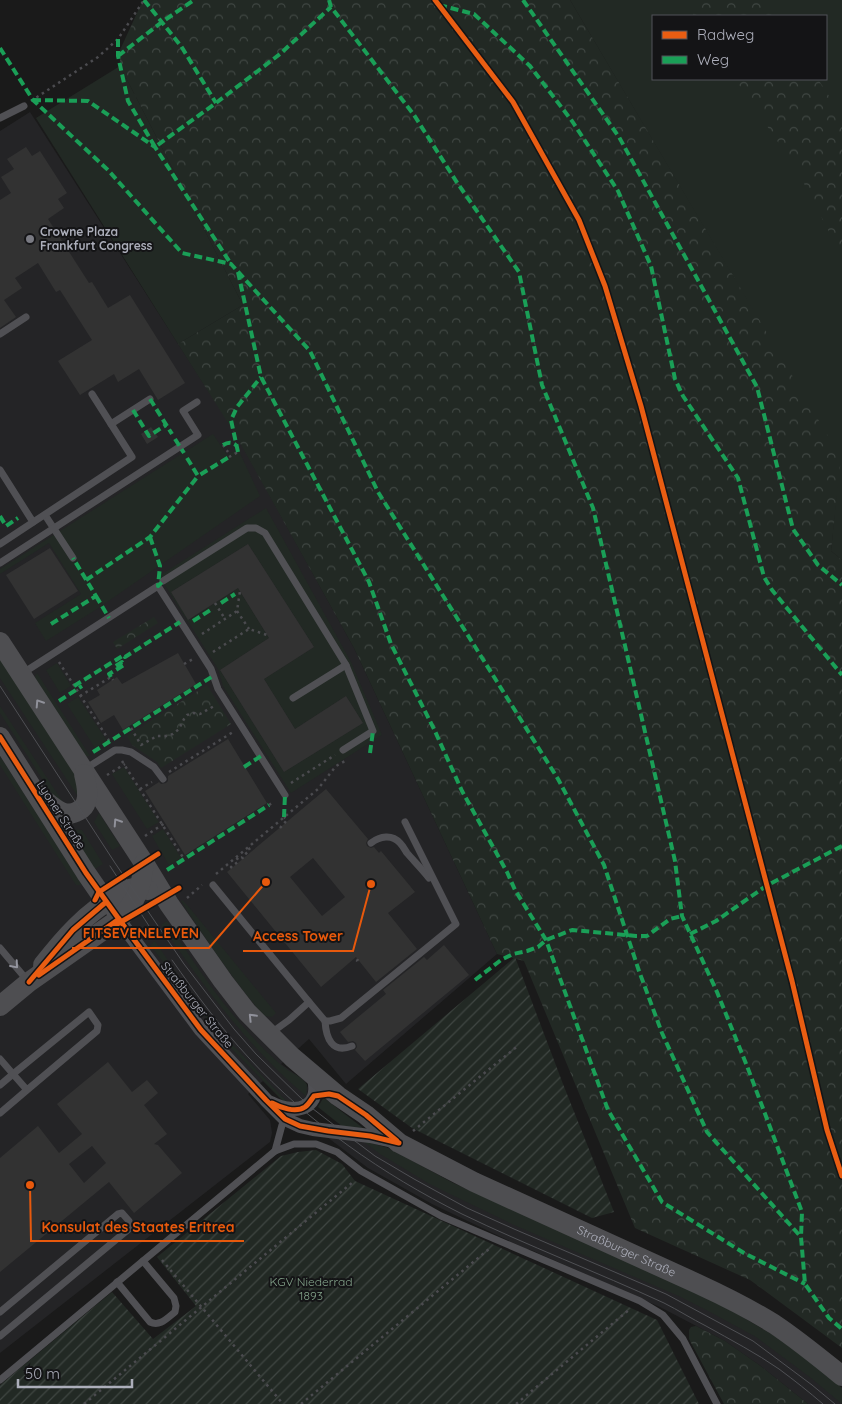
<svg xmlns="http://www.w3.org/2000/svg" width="842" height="1404" viewBox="0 0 842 1404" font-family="Quicksand,sans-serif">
<defs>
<pattern id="forest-crowns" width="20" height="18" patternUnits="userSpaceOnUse" patternTransform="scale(1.25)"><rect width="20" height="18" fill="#222924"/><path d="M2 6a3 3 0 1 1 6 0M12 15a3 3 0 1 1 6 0" fill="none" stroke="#3f4642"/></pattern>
<pattern id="garden-furrows" width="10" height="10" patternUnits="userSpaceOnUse" patternTransform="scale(1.25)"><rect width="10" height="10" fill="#222924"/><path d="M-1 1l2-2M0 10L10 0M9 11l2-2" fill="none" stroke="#3f4642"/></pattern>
</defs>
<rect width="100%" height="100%" fill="#1a1a1a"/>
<!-- built -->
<g fill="#242426">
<path d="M30 112 235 433 354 648 497 954 346 1084 309 1039 281 1064 305 1081 308 1088 307 1097 296 1105 281 1099 263 1081 248 1094 270 1120 272 1133 270 1142 0 1353V131Z"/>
<path d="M327 1137 363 1141 388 1148 453 1183 507 1208 684 1285 842 1388V1404H808L762 1367 725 1341 660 1307 531 1250 526 1249 432 1204 368 1168Z"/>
</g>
<!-- grass -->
<g fill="#222924" fill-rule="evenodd">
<path d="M570 0H842V560L831 551 840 458ZM653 16H826V79H653Z"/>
<path d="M120 66 243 305 178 344 36 118Z"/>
<path d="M213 434 227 455 238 449 260 496 97 609 46 641 35 623 81 594 49 543 0 574V569Z"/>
<path d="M266 508 351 662 382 735 291 793 223 686 218 669 159 576ZM248 544 314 647 264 679 295 729 346 696 363 723 284 772 220 670 269 638 238 588 189 620 171 592Z"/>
<path d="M0 657 83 787 81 801 0 678Z"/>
<path d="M57 663 71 686 60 693 46 670Z"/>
<path d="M37 673 90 756H83L34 679Z"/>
<path d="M78 697 107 741 95 748 67 704Z"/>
<path d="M0 706 66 807 57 802 0 713Z"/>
<path d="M0 756 78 878 82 885H76L0 765Z"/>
<path d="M124 767 159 822 147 829 112 774Z"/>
<path d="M99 813 120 846 112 850 94 822Z"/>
<path d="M68 829 82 830 103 864 93 870Z"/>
<path d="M163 829 181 858 169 865 152 836Z"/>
<path d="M182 900 188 906 276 1013 272 1017 264 1016C233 980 207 941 181 901Z"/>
<path d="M167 921C195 965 224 1008 260 1045 269 1054 279 1064 289 1071 296 1075 303 1078 307 1085L306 1096C248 1047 204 987 161 925Z"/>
<path d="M155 941 189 992 228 1040 290 1105 286 1104 281 1099 225 1042 150 945Z"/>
<path d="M324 1098 363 1128 362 1130 343 1127 318 1107 322 1100Z"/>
<path d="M363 1141 388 1148 453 1183 714 1300 778 1338 820 1369 842 1388V1404L811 1378 756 1337 710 1312 681 1297 514 1225 452 1195 428 1183 380 1154Z"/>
</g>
<!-- forest -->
<g fill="url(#forest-crowns)">
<path d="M143 0H570L841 458 831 551 842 560V1348L750 1280 635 1228 524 961 497 954 354 648 235 434 178 344 243 305 120 66V50Z"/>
<path d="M683 0H764L776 16H694Z"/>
<path d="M735 79H818L842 116V257L797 170Z"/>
<path d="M154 617 158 623 117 649 113 642Z"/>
<path d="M207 685 231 724 161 768 157 762 132 745 127 736Z"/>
<path d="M696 1326 725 1341 762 1367 808 1404H724L689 1339V1330L691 1327Z"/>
</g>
<!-- garden -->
<g fill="url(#garden-furrows)">
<path d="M515 957 563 1084 614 1212 592 1218 412 1128 358 1089Z"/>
<path d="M316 1150 342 1164 355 1181 657 1320 699 1404H0V1385L112 1292 153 1339 196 1306 157 1257 281 1156 298 1152Z"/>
</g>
<!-- building -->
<g fill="#323232" fill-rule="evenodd">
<path d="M26 147 32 156 40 151 67 193 58 199 64 208 48 219 89 283 92 282 108 308 130 295 185 383 158 400 139 369 118 382 114 374 80 395 58 361 92 340 60 290 56 292 38 263 15 278 22 288 4 300 16 317 0 328V200L11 193 1 177 14 169 7 159Z"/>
<path d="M151 427 158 437 147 444 141 434Z"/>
<path d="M248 544 314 647 264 679 295 729 346 696 363 723 284 772 220 670 269 638 238 588 188 620 171 592Z"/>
<path d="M50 548 78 591 34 619 6 575Z"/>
<path d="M178 653 196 684 123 730 114 715 101 723 88 702 100 695 97 690 117 677 122 684Z"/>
<path d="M228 739 267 803 185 855 145 791 159 782 161 784 166 783 168 781V776Z"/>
<path d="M326 789 368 839 366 843 367 846 371 848 374 847 379 853 381 851 415 892 388 913 417 949 376 982 356 957 321 987 227 872ZM313 858 345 897 322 916 290 877Z"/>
<path d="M444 945 469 975 365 1061 355 1050 357 1047 356 1043 353 1041 348 1042 340 1032 386 994 383 990 424 957 427 960Z"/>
<path d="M108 1062 132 1092 147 1080 158 1093 144 1105 167 1134 154 1144 158 1145 182 1173 134 1213 109 1182 0 1272V1158L38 1126 59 1153 82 1134 57 1104ZM92 1146 106 1163 84 1183 69 1164Z"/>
</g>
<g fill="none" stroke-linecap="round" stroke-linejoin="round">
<!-- path -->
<g stroke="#4b4b4f" stroke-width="2.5" stroke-dasharray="2.5 4" stroke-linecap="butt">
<path d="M437 0 438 5"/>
<path d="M31 101 98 57 118 39 144 0"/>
<path d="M223 445 228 452"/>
<path d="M229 457 238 452"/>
<path d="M215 603 225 619"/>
<path d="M237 611 249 629"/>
<path d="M202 634 237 611 240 591"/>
<path d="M213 652 249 629 267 635"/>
<path d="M59 662 110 742"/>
<path d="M184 664 193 659"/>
<path d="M80 696 111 677 113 680"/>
<path d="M131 728 141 745 157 736H166L173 734 179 729 184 719 187 715 193 713 200 714 216 705"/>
<path d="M122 761 184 859"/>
<path d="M169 772 233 732"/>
<path d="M107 775 125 764"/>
<path d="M291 783 335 755"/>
<path d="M140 789 152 782"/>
<path d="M269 805 272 803"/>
<path d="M280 828 287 820 284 817"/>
<path d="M145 836 165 823"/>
<path d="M243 859 242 857 250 850 248 847"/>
<path d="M232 868 231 867 239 861 236 857"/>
<path d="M216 874 318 789 336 766 345 761"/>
<path d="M187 898 202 885"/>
<path d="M358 959 357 961 360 964"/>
<path d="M413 1131 519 1045"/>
<path d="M162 1260 283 1404"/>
<path d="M84 1404 353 1182"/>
<path d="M301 1404 489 1249"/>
<path d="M516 1404 630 1309"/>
</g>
<!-- lane -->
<g stroke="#505054" stroke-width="7">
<path d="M0 118 24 106"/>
<path d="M0 334 26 317"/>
<path d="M111 424 150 399"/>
<path d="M0 470 33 522"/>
<path d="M45 515 73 558"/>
<path d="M0 544 132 457 92 394"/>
<path d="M0 563 198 435 183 411 197 402"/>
<path d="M163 581 247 528H256L265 533 346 665 373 731 343 750"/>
<path d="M23 673 158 586 211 669 218 689 285 795"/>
<path d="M293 698 346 665"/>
<path d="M85 769 115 750H122L131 752 154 767 163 779"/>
<path d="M371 843C380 836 392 834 400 843 403 846 405 850 407 853 414 861 422 869 429 878"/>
<path d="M213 885 309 1002"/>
<path d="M0 948 27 980"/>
<path d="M325 1021C326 1038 332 1054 352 1046"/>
<path d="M271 1033 289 1020 309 1002 325 1021H330L341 1018 456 924 405 822"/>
<path d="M0 1059 13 1074 0 1085"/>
<path d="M0 1113 27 1090 13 1074 89 1012 98 1025 97 1031 27 1090"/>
<path d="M275 1151 282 1125 285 1119"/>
<path d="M117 1282 150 1322C160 1327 167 1318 175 1312L176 1306 174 1298 143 1261"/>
<path d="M0 1312 118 1214 122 1213 129 1221 130 1228 0 1336"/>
<path d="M0 1380 275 1151 294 1144H316L337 1152 361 1171 441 1216 640 1301 663 1315 683 1339 717 1404"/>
</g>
<!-- street -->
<g stroke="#505054" stroke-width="14">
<path d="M113 912 201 1030 266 1100 285 1119 300 1126 313 1129 370 1136 393 1141"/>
<path d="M271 1103C297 1116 323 1108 313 1075"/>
</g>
<!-- secondary -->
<g stroke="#4e4e51" stroke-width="20">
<path id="s1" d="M0 642 144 863 169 904 223 981 247 1012 292 1057 338 1096 366 1115 399 1143 474 1182 698 1284C724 1296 750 1309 774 1324 798 1340 820 1358 842 1376"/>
<path d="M0 737 86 873 106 902"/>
<path d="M43 799C53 807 65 819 78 811 82 809 85 806 86 802 89 793 86 783 84 774"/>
<path d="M43 965C64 938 86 913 116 896 121 893 127 889 133 888 139 887 143 889 148 890"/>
<path d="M0 1006 29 982 119 919C137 901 141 888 144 863"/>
</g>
<!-- tram -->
<g stroke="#4f5054" stroke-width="1">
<path d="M0 686 115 863 184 964 234 1029 256 1054 308 1105 343 1132 375 1156 414 1179 467 1208 514 1229 666 1294 753 1341 812 1385 835 1404"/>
<path d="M110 866 151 929"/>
<path d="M172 960C196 994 220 1027 249 1058 309 1123 382 1174 462 1214 528 1246 597 1272 664 1303 678 1310 692 1319 706 1326 731 1340 756 1353 779 1369 794 1380 809 1392 823 1404"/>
</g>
<!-- quiet -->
<g stroke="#1a9f57" stroke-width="4" stroke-dasharray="8 4" stroke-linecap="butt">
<path d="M144 0 181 46 216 103"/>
<path d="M329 0 331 7 414 115 456 181 519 272 542 385 593 508 675 861 682 916 717 992 747 1066 802 1212 801 1237 805 1284 829 1318 842 1329"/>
<path d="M523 0 619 137 757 387 793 529 818 565 842 585"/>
<path d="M439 5 474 14 530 66 572 121 618 191 651 266 675 379 683 396 738 478 764 577 772 590 842 675"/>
<path d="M118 39V56L128 101 155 147 216 103 280 54 331 7"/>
<path d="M0 48 33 100 108 170 182 253 231 264 310 351 378 492 558 779 604 865 639 971 662 1033 707 1132 801 1237"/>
<path d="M118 56 162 22 194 0"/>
<path d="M33 100 88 101 155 147 231 264"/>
<path d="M238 272 261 377 369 582 391 644 434 729 462 791 507 872 515 890 546 940 608 1110 662 1202 744 1253 805 1284"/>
<path d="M150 399 172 434"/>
<path d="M133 410 149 436 166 425"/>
<path d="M175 439 184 453"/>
<path d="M223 445C228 442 231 442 236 445"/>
<path d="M238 452 231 420 237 407 261 377"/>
<path d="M187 458 198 476 229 457"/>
<path d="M0 516 6 526 18 518"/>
<path d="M150 537 160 566 158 586 163 581"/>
<path d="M86 580 150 537 198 476"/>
<path d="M96 596 109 618"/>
<path d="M221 603 235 594"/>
<path d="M193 621 212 609"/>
<path d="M51 624 96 596 73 558"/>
<path d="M111 677 109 674 124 665 122 662 114 667"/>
<path d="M74 686 124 655 125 657 180 622"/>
<path d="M59 701 82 686"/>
<path d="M93 752 213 676"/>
<path d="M370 753 373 731"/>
<path d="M244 767 261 756"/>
<path d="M284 817 285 795"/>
<path d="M167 870 269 805"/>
<path d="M690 934 716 921 766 886 842 846"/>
<path d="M475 980 501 960 513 954 527 951 538 947 546 940 572 930 636 936H647L670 919 682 916"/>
</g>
<defs>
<g id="cycleway">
<path d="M435 0 513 102 579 220 605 286 641 406 792 981 827 1130 842 1176"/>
<path d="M0 737 86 873 121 922 201 1030 266 1100 285 1119 300 1126 328 1131 370 1136 399 1143"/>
<path d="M95 900 99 892 158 854"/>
<path d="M114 926 179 888"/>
<path d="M39 975 119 919"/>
<path d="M29 982 73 930 106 902"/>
<path d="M272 1103C281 1108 296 1113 305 1107 309 1104 311 1100 314 1096L329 1094 338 1096 366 1115 397 1141"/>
</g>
</defs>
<!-- cycleway casing -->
<use href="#cycleway" stroke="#141416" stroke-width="8"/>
<!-- cycleway -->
<use href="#cycleway" stroke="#e95d12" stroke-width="5"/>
</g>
<!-- one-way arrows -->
<defs><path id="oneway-chevron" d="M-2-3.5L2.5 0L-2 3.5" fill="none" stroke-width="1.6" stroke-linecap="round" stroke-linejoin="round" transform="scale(1.25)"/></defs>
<g stroke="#90919a">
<use href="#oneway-chevron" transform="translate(39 703) rotate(-123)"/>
<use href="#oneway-chevron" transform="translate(117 822) rotate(-123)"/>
<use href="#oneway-chevron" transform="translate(252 1017) rotate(-134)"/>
</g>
<use stroke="#9596a0" href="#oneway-chevron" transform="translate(15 965) rotate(49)"/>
<!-- markers -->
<circle fill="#797a82" stroke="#141416" stroke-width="2" cx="30" cy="239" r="5"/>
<g text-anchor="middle" stroke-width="4" stroke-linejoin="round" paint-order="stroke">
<!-- poi labels -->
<g font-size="12" font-weight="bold" fill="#acaeba" stroke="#141416" text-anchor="start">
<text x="40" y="236">Crowne Plaza<tspan x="40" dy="14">Frankfurt Congress</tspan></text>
</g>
<!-- street labels -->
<g font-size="12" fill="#acaeba" stroke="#141416">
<text transform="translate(61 815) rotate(57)" y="4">Lyoner Straße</text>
<text transform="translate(197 1005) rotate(51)" y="4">Straßburger Straße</text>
<text dy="4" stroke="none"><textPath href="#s1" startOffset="898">Straßburger Straße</textPath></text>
</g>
<!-- park labels -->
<g font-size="12" fill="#84a48b" stroke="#141416">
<text x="311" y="1286">KGV Niederrad<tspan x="311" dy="14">1893</tspan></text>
</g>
</g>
<!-- callouts -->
<path fill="none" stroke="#e8590c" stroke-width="2" d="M266 882L209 948H72M371 884L353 951H243M30 1185L31 1241H244"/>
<g fill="#e8590c" stroke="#141416" stroke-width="2">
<circle cx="266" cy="882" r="5"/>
<circle cx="371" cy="884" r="5"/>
<circle cx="30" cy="1185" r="5"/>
</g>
<g font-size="14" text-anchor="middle" font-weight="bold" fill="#e8590c" stroke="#141416" stroke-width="4" stroke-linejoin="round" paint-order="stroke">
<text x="141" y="938">FITSEVENELEVEN</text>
<text x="298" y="941">Access Tower</text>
<text x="138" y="1232">Konsulat des Staates Eritrea</text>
</g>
<!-- legend -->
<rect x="652" y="15" width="175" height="65" fill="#141416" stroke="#515258"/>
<rect x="662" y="31" width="25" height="8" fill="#e95d12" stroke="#515258"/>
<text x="697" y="40" font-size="15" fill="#acaeba">Radweg</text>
<rect x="662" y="56" width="25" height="8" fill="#1a9f57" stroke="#515258"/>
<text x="697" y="65" font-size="15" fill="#acaeba">Weg</text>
<!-- scale -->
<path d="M18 1379v8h114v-8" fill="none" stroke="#acaeba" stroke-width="2.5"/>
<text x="25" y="1379" font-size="15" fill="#acaeba" stroke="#141416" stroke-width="4" paint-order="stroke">50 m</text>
</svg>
